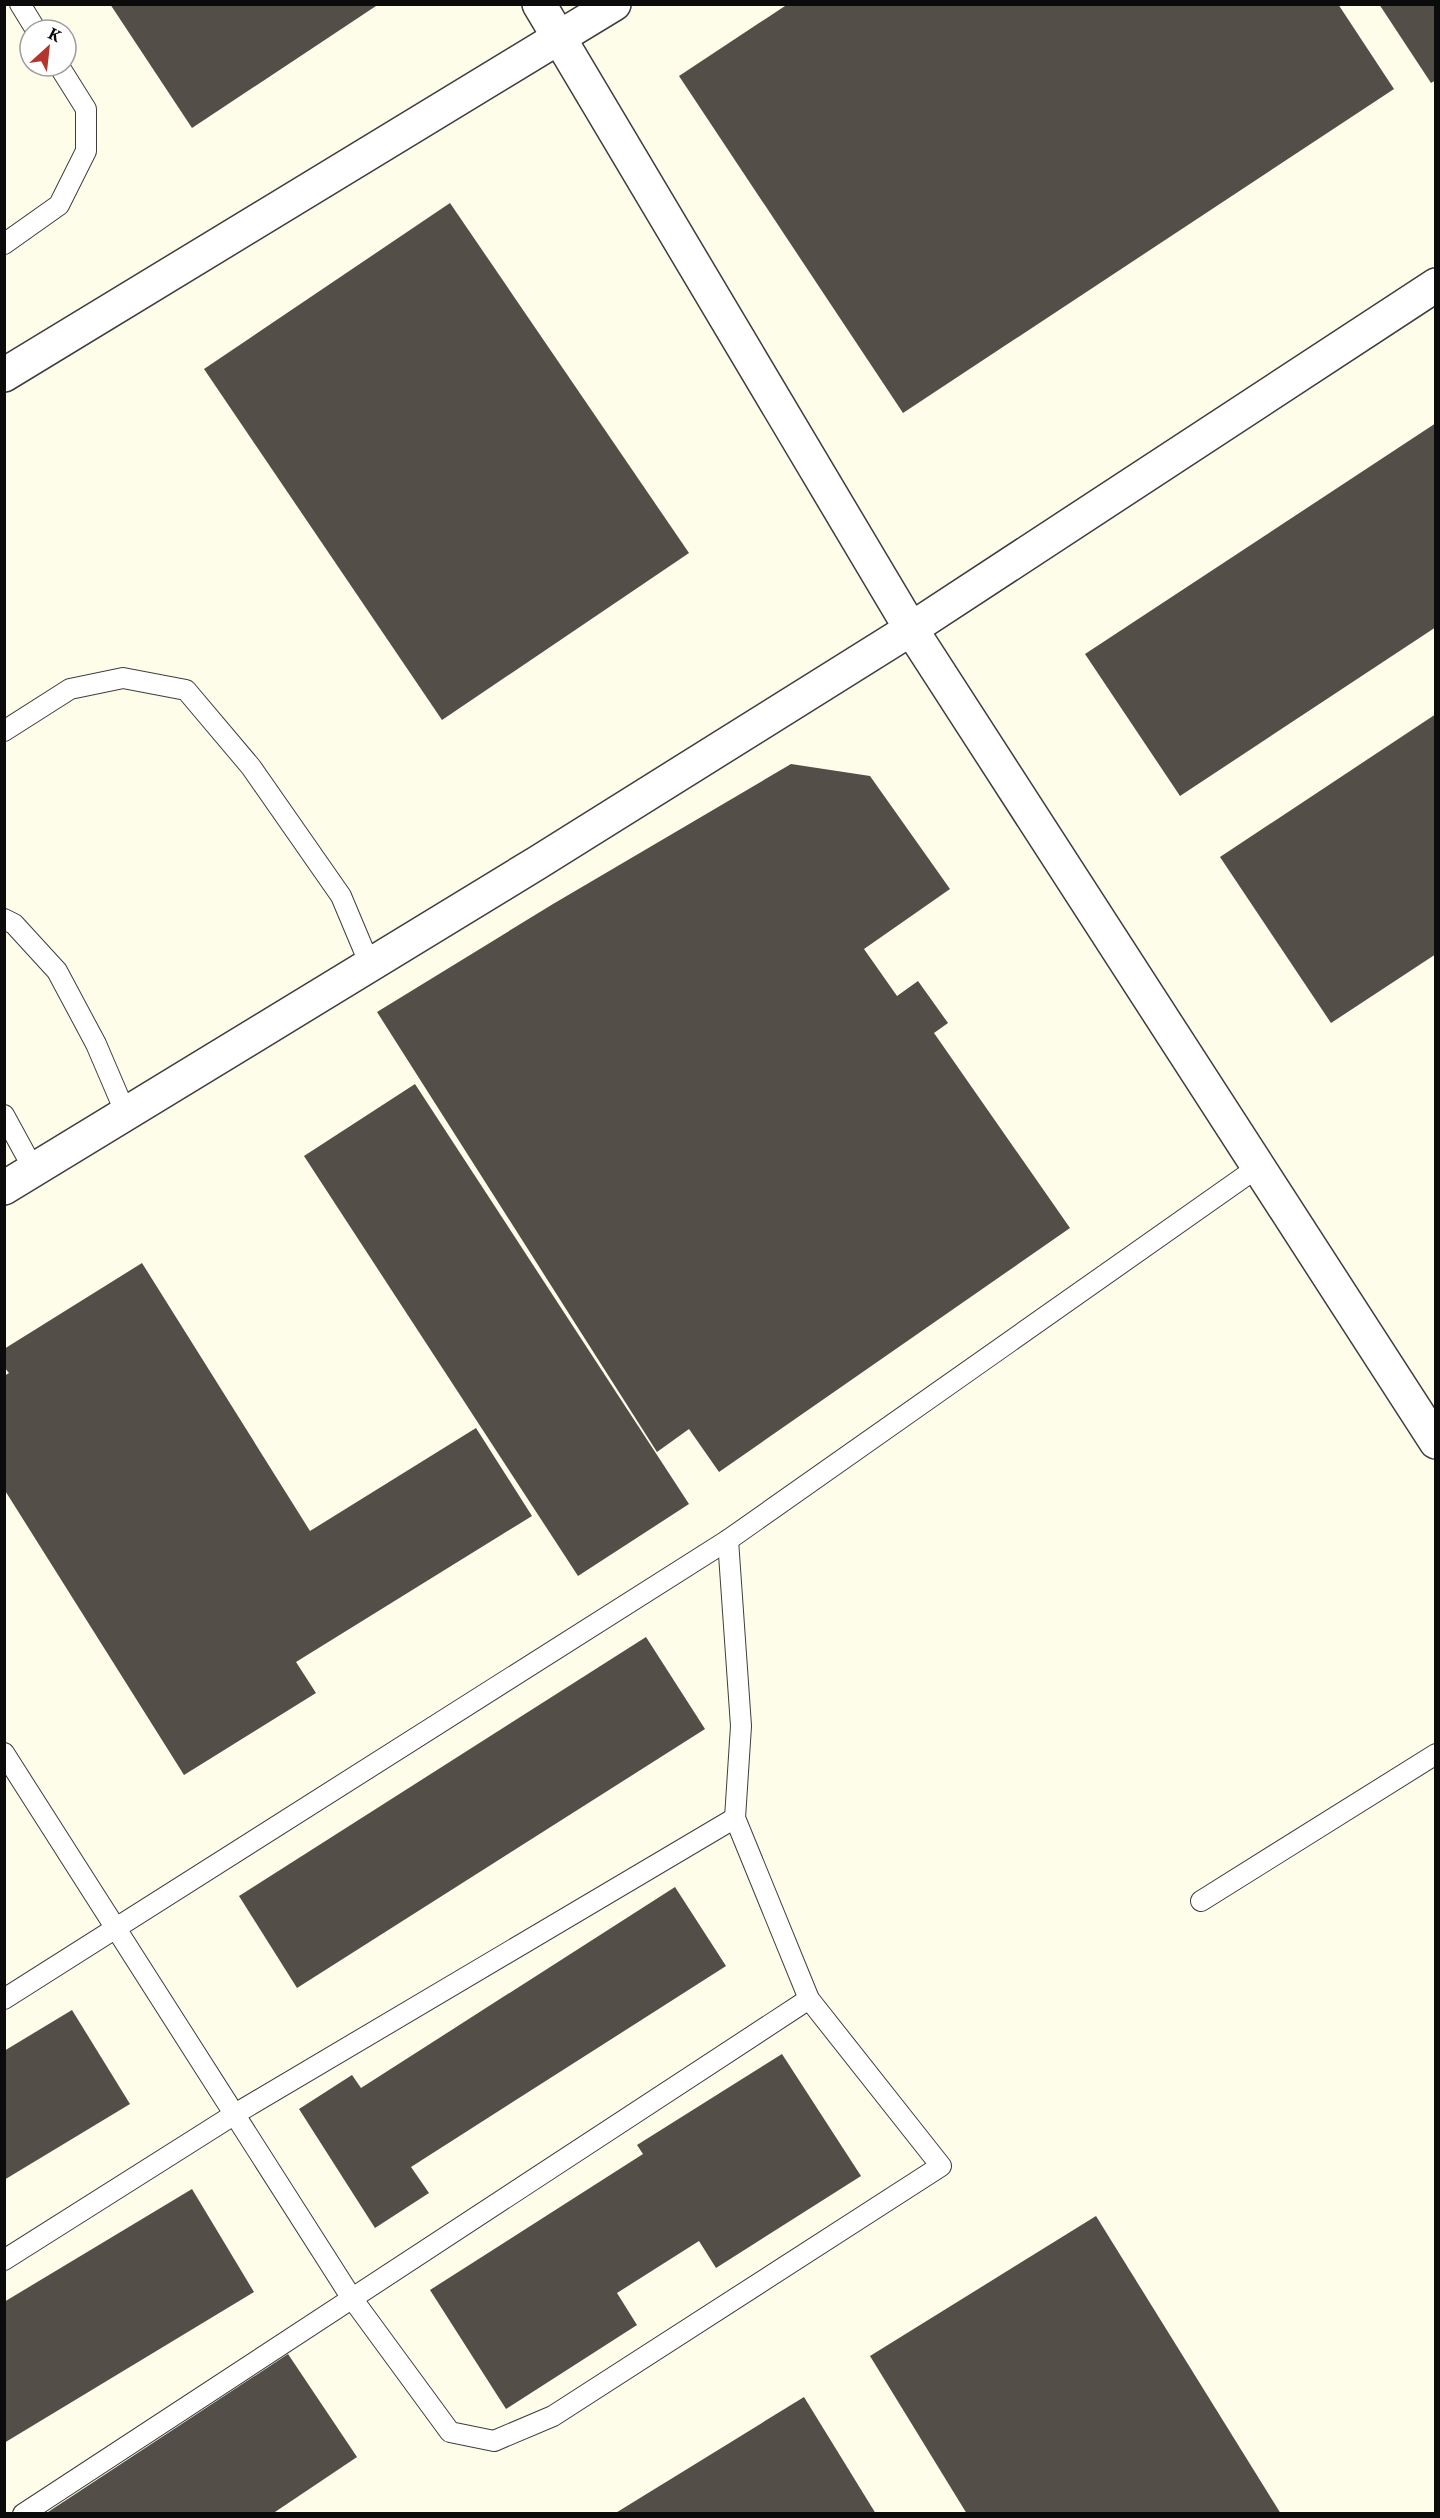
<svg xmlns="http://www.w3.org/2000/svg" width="1440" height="2518" viewBox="0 0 1440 2518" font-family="'Noto Serif',serif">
<rect width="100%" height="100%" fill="#fefdea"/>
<!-- building -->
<g fill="#534e48">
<path d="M110 4H379L192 128Z"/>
<path d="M788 4H1338L1394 89 903 413 679 76Z"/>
<path d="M1379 4H1436V80L1431 83Z"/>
<path d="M450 203 689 553 442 720 204 369Z"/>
<path d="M1436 423V627L1180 796 1085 654Z"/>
<path d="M1436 714V954L1331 1023 1220 857Z"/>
<path d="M791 764 870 776 950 889 864 949 897 996 918 981 948 1023 934 1033 1070 1228 719 1472 689 1429 657 1452 377 1012 553 904Z"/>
<path d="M415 1084 689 1504 578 1576 304 1156Z"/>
<path d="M142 1263 310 1531 476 1428 532 1516 296 1662 316 1693 184 1775 4 1489V1376L9 1373 4 1367V1349Z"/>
<path d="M646 1637 705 1729 297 1988 239 1896Z"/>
<path d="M675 1887 726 1966 411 2167 429 2193 375 2228 299 2109 352 2075 361 2088Z"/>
<path d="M72 2010 130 2104 4 2180V2051Z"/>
<path d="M782 2054 861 2176 716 2268 699 2241 617 2293 637 2325 506 2409 430 2290 643 2154 637 2145Z"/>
<path d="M192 2189 254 2292 4 2443V2302Z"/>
<path d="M1096 2216 1281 2514H967L870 2356Z"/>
<path d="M288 2354 357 2457 272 2514H45Z"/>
<path d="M804 2397 876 2514H614Z"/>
</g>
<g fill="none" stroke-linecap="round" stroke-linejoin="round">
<defs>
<g id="service">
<path d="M20 4 36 30"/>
<path d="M4 244 59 205 86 151V109L59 66"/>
<path d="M4 731 70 689 123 678 186 690 251 767 341 896 370 965"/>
<path d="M4 919 14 924 57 971 96 1044 126 1114"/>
<path d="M4 1115 34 1170"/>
<path d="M4 1753 351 2297 450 2432 494 2441 553 2416 941 2166 809 1999 735 1818 741 1726 728 1540"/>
<path d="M1201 1901 1436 1754"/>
<path d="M4 1999 728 1540 1258 1167"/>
<path d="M4 2260 235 2114 735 1818"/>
<path d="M23 2514 809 1999"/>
</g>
<g id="minor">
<path d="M539 4 911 629 1436 285"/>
<path d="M4 375 614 4"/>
</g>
<path id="tertiary" d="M4 1188 537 863 911 629 1436 1442"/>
</defs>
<!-- service casing -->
<use href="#service" stroke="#3e3e3e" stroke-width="22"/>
<!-- minor casing -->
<use href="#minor" stroke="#3e3e3e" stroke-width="36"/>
<!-- tertiary casing -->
<use href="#tertiary" stroke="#3e3e3e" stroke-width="36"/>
<!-- service -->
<use href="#service" stroke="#fff" stroke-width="20"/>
<!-- minor -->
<use href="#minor" stroke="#fff" stroke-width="33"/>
<!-- tertiary -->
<use href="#tertiary" stroke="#fff" stroke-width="33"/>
</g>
<!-- border -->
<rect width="1440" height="2518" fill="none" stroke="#0b0b0b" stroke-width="12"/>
<!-- north arrow -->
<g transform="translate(48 48) rotate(27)"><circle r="28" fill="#ffffff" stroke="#9d9d9d" stroke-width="1.5"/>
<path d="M0-4.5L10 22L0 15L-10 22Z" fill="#b3352b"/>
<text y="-9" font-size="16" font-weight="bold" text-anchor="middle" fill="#0b0b0b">K</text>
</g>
</svg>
